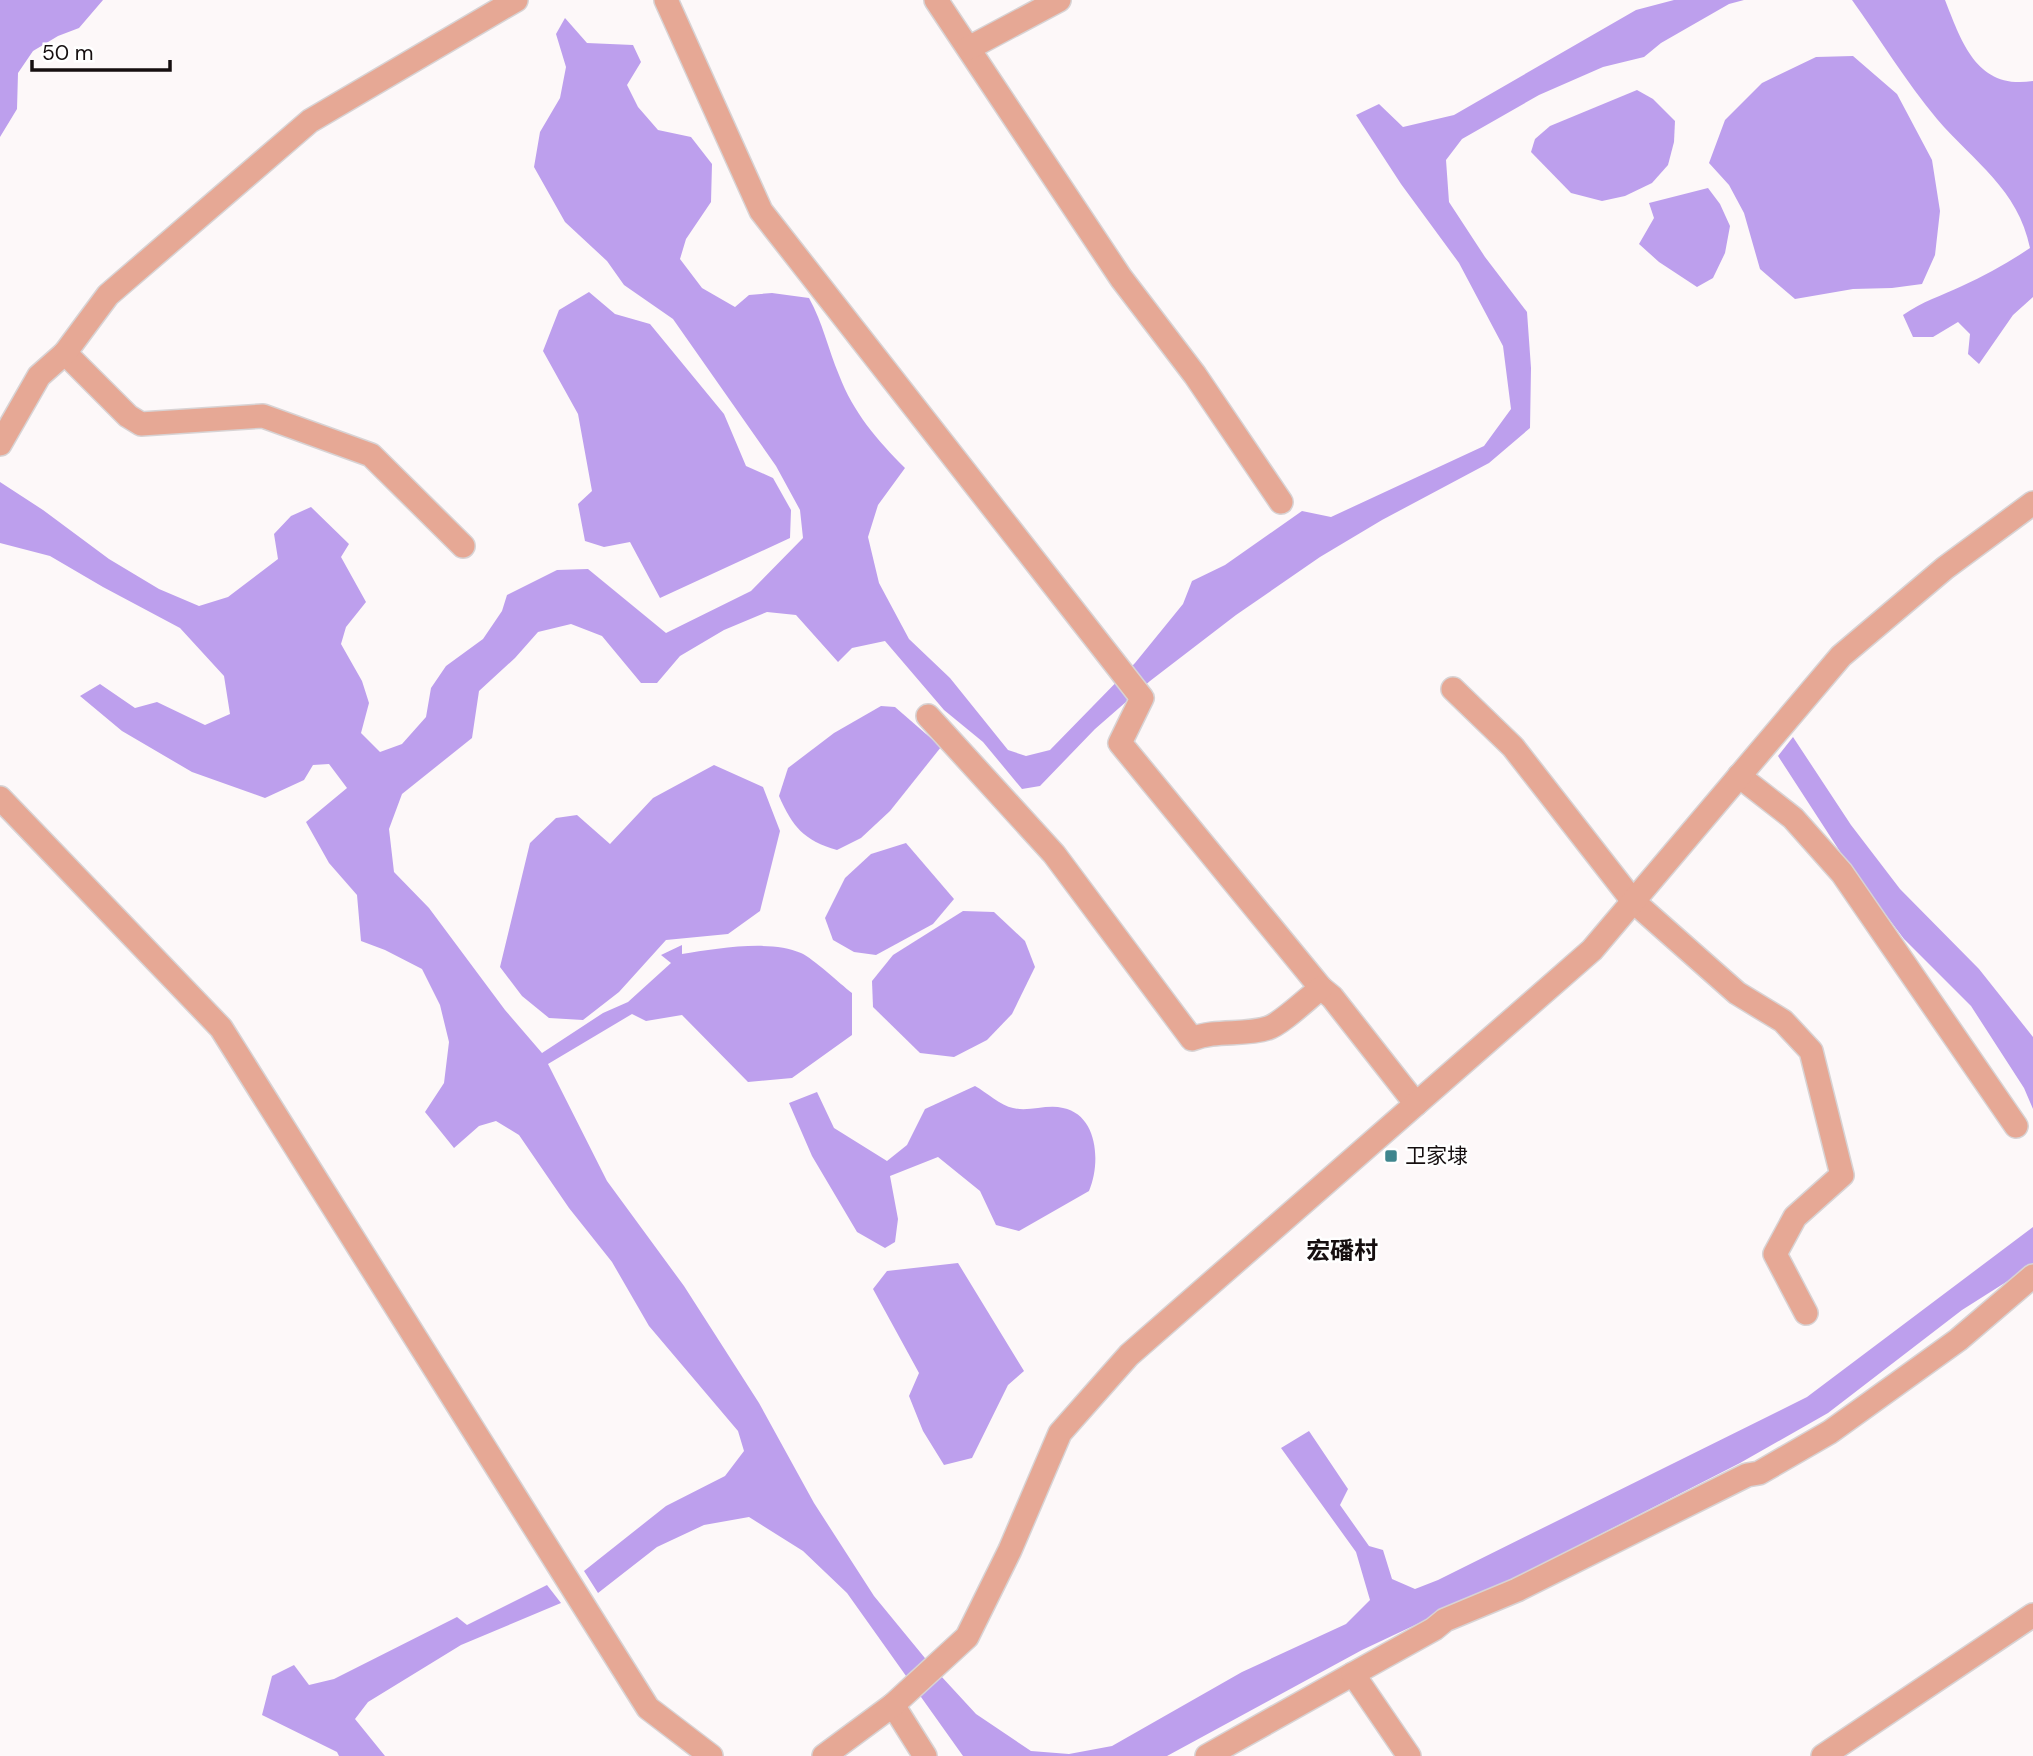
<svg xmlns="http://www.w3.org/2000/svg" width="2033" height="1756" viewBox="0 0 2033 1756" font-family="'DM Sans','Noto Sans SC',sans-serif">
<rect width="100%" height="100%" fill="#fdf8f9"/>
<!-- water -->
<g fill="#bd9fed">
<path d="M0 0H103L79 28 58 36 33 51 18 73 17 109 0 137Z"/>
<path d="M1674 0H1744L1729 4 1661 43 1644 57 1603 67 1539 95 1462 139 1446 160 1449 202 1485 257 1527 312 1531 368 1530 428 1489 463 1382 520 1320 557 1236 615 1150 681 1095 729 1040 786 1022 789 983 742 944 710 885 641 852 648 838 662 796 615 767 612 724 630 680 656 657 683H641L602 636 571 624 538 632 515 658 479 691 472 738 402 794 389 829 394 872 429 908 505 1010 542 1053 603 1013 628 1002 671 963 661 955 682 945V954C715 949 770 939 801 953 814 959 839 983 852 993V1035L792 1078 748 1082 682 1015 646 1021 632 1014 548 1064 607 1181 684 1286 759 1403 814 1503 874 1596 929 1663 976 1714 1031 1751 1069 1754 1112 1746 1242 1672 1346 1624 1370 1600 1356 1552 1281 1448 1309 1431 1348 1489 1340 1505 1369 1546 1383 1550 1392 1579 1415 1589 1438 1580 1807 1397 2033 1227V1265L1962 1310 1828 1413 1740 1463 1515 1578 1362 1650 1167 1756H963L847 1593 803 1551 749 1517 704 1525 657 1547 598 1593 584 1571 666 1506 725 1476 744 1451 738 1431 649 1326 612 1262 569 1208 519 1135 496 1121 479 1126 454 1148 425 1112 444 1083 449 1042 440 1005 422 969 385 950 361 941 357 895 329 863 306 822 347 788 329 764 313 765 304 780 265 798 192 772 122 731 80 696 100 684 135 708 157 702 205 725 230 714 224 676 180 628 103 587 50 556 0 543V482L43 510 109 559 159 589 199 606 228 597 278 559 274 534 291 516 311 507 349 544 341 557 366 602 346 627 341 644 362 681 369 703 361 733 380 752 402 744 426 717 431 688 446 666 483 639 502 611 507 595 557 570 588 569 666 633 751 591 803 538 800 510 776 466 673 319 624 285 607 261 565 222 534 167 540 132 560 98 566 67 556 34 565 18 587 43 633 45 641 62 627 85 638 107 658 130 691 137 712 164 711 202 686 239 680 259 702 288 735 307 749 295 772 293 809 298C823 323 828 349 839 375 853 412 877 440 905 468L878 505 868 537 879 583 909 639 950 678 1008 750 1026 756 1050 750 1135 663 1183 604 1192 581 1225 565 1302 511 1331 517 1484 446 1511 409 1503 346 1459 263 1401 184 1356 115 1379 104 1403 127 1454 115 1636 10Z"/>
<path d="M1852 0H1945C1962 43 1977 90 2033 81V297L2013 315 1979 364 1968 354 1970 334 1958 322 1933 337H1913L1903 315C1923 301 1941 296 1962 286 1986 275 2008 263 2030 248 2018 189 1974 162 1937 119 1906 82 1880 39 1852 0Z"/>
<path d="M1853 56 1897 94 1932 160 1940 211 1935 255 1922 284 1892 288 1853 289 1795 299 1760 269 1744 213 1729 185 1709 163 1725 120 1762 83 1816 57Z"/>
<path d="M1637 90 1653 99 1675 121 1674 142 1668 165 1652 183 1625 196 1602 201 1571 193 1531 152 1535 139 1550 126Z"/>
<path d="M1708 188 1720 204 1730 226 1725 253 1713 278 1697 287 1659 262 1639 244 1654 218 1649 203Z"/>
<path d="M589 292 615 314 650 324 724 414 746 466 773 478 791 510 790 538 660 598 630 542 604 547 585 541 578 504 592 491 578 414 543 351 559 310Z"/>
<path d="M881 706 895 707 941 747 890 811 861 838 837 850C804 841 792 826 779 796L788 768 834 733Z"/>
<path d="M1793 737 1851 825 1900 889 1979 969 2033 1037V1109L2024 1088 1971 1006 1904 939 1852 870 1778 756Z"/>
<path d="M714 765 763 787 780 831 760 911 728 934 666 940 619 992 583 1020 549 1018 522 996 500 967 530 843 556 818 577 815 610 844 653 798Z"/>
<path d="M906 843 954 899 933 924 876 955 854 952 833 940 825 918 845 878 871 854Z"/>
<path d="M963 911 994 912 1025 941 1035 967 1012 1014 987 1040 954 1057 920 1053 873 1007 872 981 893 955Z"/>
<path d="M975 1086C986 1092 1001 1106 1013 1108 1029 1112 1047 1104 1063 1108 1098 1115 1101 1163 1089 1191L1019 1231 996 1225 980 1191 938 1157 890 1176 898 1219 895 1242 885 1248 857 1232 812 1156 789 1103 817 1092 834 1128 887 1161 907 1145 925 1109Z"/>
<path d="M958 1263 1024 1371 1008 1385 972 1458 944 1465 923 1431 909 1396 919 1373 873 1289 887 1271Z"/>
<path d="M547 1585 561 1603 461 1645 368 1702 355 1719 385 1756H339L337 1752 262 1715 272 1676 294 1665 309 1685 334 1679 457 1617 467 1625Z"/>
</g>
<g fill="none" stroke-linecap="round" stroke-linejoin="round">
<defs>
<g id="minor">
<path d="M666 0 761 211 1142 698 1120 743 1321 988 1332 997 1416 1104"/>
<path d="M936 0 1121 278 1195 375 1281 502"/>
<path d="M969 48 1059 0"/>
<path d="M65 353 128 416 141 424 263 416 371 455 463 546"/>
<path d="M0 444 39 376 65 353 108 295 310 121 516 0"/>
<path d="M1453 689 1513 747 1633 901 1737 993 1783 1021 1811 1051 1842 1175 1795 1217 1775 1254 1806 1313"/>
<path d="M928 716 1054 854 1192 1039C1216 1029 1244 1036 1268 1028 1281 1024 1308 998 1321 988"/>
<path d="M1739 776 1793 818 1842 873 2016 1126"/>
<path d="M0 798 221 1028 648 1708 711 1756"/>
<path d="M893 1705 925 1756"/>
<path d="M824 1756 893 1705 967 1637 1010 1550 1060 1433 1129 1355 1592 950 1841 656 1945 568 2033 503"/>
<path d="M1207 1756 1353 1674"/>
<path d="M1409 1756 1353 1674 1434 1629 1445 1620 1517 1590 1747 1475 1759 1473 1830 1432 1958 1340 2033 1276"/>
<path d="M1823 1756 2033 1615"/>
</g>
</defs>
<!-- minor casing -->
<use href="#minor" stroke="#d8d3d4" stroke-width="26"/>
<!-- minor -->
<use href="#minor" stroke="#e6a895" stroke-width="23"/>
</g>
<!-- markers -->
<rect fill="#3f868e" stroke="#fff" stroke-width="2.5" x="1384" y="1149" width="14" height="14" rx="3.5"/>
<g text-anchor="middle" stroke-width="5" stroke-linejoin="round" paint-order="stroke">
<!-- poi labels -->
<g font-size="21" fill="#160f10" stroke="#fff" text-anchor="start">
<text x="1405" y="1163">卫家埭</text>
</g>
<!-- quarter labels -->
<g font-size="24" font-weight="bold" fill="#160f10" stroke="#fff">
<text x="1342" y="1259">宏磻村</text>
</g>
</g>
<!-- scale -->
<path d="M32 60v10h138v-10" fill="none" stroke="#160f10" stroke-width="3.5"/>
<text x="42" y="60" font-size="21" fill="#160f10" stroke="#ffffff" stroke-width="5" paint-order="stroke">50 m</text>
</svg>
